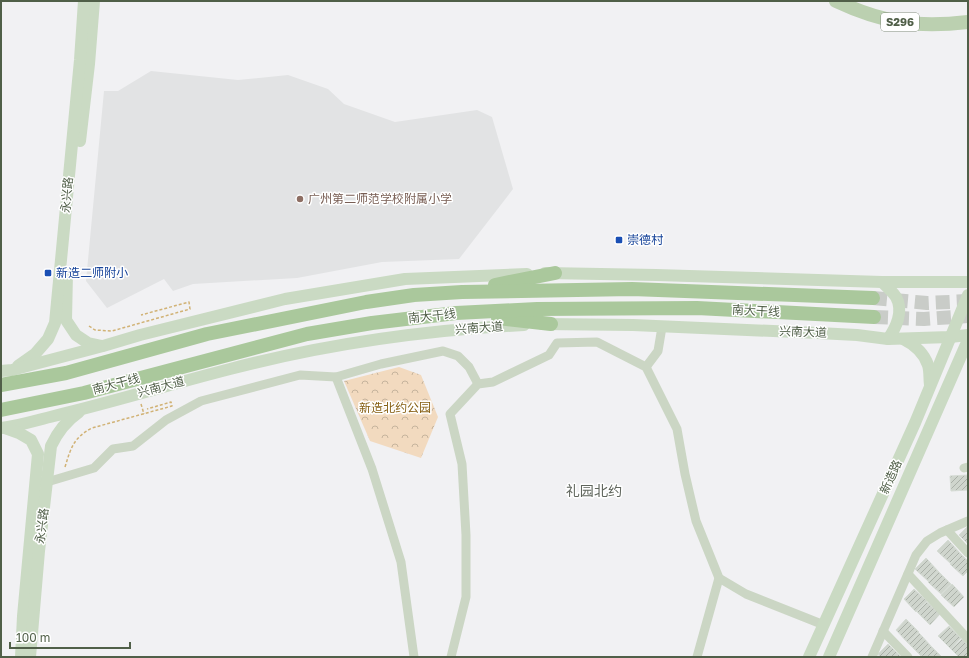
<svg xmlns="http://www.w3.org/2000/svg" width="969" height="658" viewBox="0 0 969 658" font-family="'Golos Text','Noto Sans SC',sans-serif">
<defs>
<pattern id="park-crowns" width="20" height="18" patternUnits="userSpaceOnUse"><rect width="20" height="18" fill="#f2dabf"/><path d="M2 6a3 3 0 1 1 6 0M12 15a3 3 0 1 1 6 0" fill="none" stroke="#c6b49d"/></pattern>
<pattern id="building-hatch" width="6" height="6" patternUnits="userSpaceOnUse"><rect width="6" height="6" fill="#cfd5cd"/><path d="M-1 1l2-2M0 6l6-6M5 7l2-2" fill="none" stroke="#aab0a8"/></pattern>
</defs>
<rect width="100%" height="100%" fill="#f1f1f3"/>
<!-- education -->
<path fill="#e2e3e4" d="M151 71 238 80 288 75 328 89 344 104 395 122 477 110 492 117 513 189 459 259 382 262 297 278 193 284 173 291 164 279 107 308 86 281 104 91H118Z"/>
<!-- park -->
<path fill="url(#park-crowns)" d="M399 367 421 375 438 417 421 458 370 441 344 381Z"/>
<!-- building -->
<g fill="url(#building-hatch)" stroke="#d6dcd5">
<path d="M968 475V490L951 491 950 476Z"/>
<path d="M968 526V544L959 535Z"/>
<path d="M948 540 960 553 950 563 937 551Z"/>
<path d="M960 553 968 561V571L963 576 950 564Z"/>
<path d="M926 558 938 571 928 581 915 569Z"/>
<path d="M938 571 951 584 941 594 928 582Z"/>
<path d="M952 584 964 597 954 607 941 595Z"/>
<path d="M914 589 927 601 916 612 904 599Z"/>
<path d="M927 602 940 614 930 625 917 612Z"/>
<path d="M906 619 919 632 908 643 896 630Z"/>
<path d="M949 626 961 638 951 649 938 636Z"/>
<path d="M919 633 931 646 921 656 908 643Z"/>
<path d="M962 639 968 645V657H959L951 649Z"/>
<path d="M888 644 901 657H880L878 654Z"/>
<path d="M931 646 942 657 921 656Z"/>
</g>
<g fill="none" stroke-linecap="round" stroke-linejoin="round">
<!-- trunk-tunnel -->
<g stroke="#c9ccc8" stroke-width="14" stroke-dasharray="14 7" stroke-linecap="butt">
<path d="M873 298 927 303 968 301"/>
<path d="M874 317 924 319 968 316"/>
</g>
<!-- path -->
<g stroke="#d1b275" stroke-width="1.5" stroke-dasharray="3 2" stroke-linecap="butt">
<path d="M89 326 95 330 112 331 190 309 189 302 141 315"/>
<path d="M141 404 144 414"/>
<path d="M65 467C71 448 73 438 92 428L172 406 171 402 147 409"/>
</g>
<!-- minor -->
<g stroke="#cbd6c4" stroke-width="9">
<path d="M646 367 658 351 662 327"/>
<path d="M336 377 372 469 401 562 414 657"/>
<path d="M964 468 968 467"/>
<path d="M41 482H47L94 468 113 449 133 446 166 420 201 401 300 375 336 377 381 364 443 351 458 356 469 367 478 384"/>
<path d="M947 530 968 553"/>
<path d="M908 574 968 639"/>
<path d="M883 631 908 657"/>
<path d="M451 657 466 597V535L462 464 450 414 478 384 493 382 549 355 557 343 597 342 646 367 677 429 685 474 696 521 719 578 746 594 824 625"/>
<path d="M697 657 719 578"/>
<path d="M872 657 916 555 927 541 940 533 968 521"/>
</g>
<!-- secondary -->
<g stroke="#cadac3" stroke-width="12">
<path d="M80 141 89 64 94 1"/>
<path d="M67 273 66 320 76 335 88 343 102 346"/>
<path d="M545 273 656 275 882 282H968"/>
<path d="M882 282C887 287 892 291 896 297 904 311 896 328 888 339"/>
<path d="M542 324 633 325 818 333 857 335 888 339 950 337 968 335"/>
<path d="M903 339C913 344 924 353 928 365 930 371 929 378 930 385"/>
<path d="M18 366 35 354 48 339 55 323 80 60 84 1"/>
<path d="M1 371 12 370 103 346 140 335 285 299 405 279 527 274"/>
<path d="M1 428C19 426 37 420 54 416 113 402 171 384 230 369 326 344 425 330 524 325"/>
<path d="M5 428 19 433 31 440 38 454 23 616 21 657"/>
<path d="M30 657 39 551 51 446C58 431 66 421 79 412"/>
<path d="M809 657 915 423 968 295"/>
<path d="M829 657 968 340"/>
</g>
<!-- primary -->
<path stroke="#bbd0b0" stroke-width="14" d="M836 1C883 23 917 28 968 22"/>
<!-- trunk -->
<g stroke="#aac89c" stroke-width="14">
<path d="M495 285 555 273"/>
<path d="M498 318 551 324"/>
<path d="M1 385 66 373 207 334 366 302 414 295 462 292 632 289 873 298"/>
<path d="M1 410 84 393 307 334 372 323 456 313 537 309 697 308 874 317"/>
</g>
</g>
<!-- markers -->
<circle fill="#8d6e63" stroke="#fff" stroke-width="1.5" cx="300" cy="199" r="4"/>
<g fill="#1a4fb4" stroke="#fff" stroke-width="1.5">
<rect x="615" y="236" width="8" height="8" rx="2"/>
<rect x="44" y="269" width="8" height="8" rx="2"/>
</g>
<g text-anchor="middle" stroke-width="3" stroke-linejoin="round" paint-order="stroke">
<!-- shield labels -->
<rect fill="#fff" stroke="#848f7f" stroke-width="1" x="881" y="13" width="38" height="18" rx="3"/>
<g font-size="11" font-weight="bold" fill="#505f48">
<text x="900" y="26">S296</text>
</g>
<!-- street labels -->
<g font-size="12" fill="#505f48" stroke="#fff">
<text transform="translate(67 195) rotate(-85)" y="4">永兴路</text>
<text transform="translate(756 311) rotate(3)" y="4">南大干线</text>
<text transform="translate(432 316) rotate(-6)" y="4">南大干线</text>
<text transform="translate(479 328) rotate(-4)" y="4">兴南大道</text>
<text transform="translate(803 332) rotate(2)" y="4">兴南大道</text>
<text transform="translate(116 384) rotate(-15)" y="4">南大干线</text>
<text transform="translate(161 387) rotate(-15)" y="4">兴南大道</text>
<text transform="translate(891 477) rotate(-66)" y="4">新造路</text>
<text transform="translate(42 526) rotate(-83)" y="4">永兴路</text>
</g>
<!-- education labels -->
<g font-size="12" fill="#785e54" stroke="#fff" text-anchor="start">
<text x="308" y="203">广州第二师范学校附属小学</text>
</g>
<!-- transit labels -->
<g font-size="12" fill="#164399" stroke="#fff" text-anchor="start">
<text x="627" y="244">崇德村</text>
<text x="56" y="277">新造二师附小</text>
</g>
<!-- park labels -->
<g font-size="12" fill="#865f13" stroke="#fff">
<text x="395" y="412">新造北约公园</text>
</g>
<!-- quarter labels -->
<g font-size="14" fill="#60665d" stroke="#fff">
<text x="594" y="496">礼园北约</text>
</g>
</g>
<!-- border -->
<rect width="969" height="658" fill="none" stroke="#505f48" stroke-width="4"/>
<!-- scale -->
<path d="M10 642v6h120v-6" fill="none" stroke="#505f48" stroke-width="2"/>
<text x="16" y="642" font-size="12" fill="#505f48" stroke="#ffffff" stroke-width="3" paint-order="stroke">100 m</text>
</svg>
